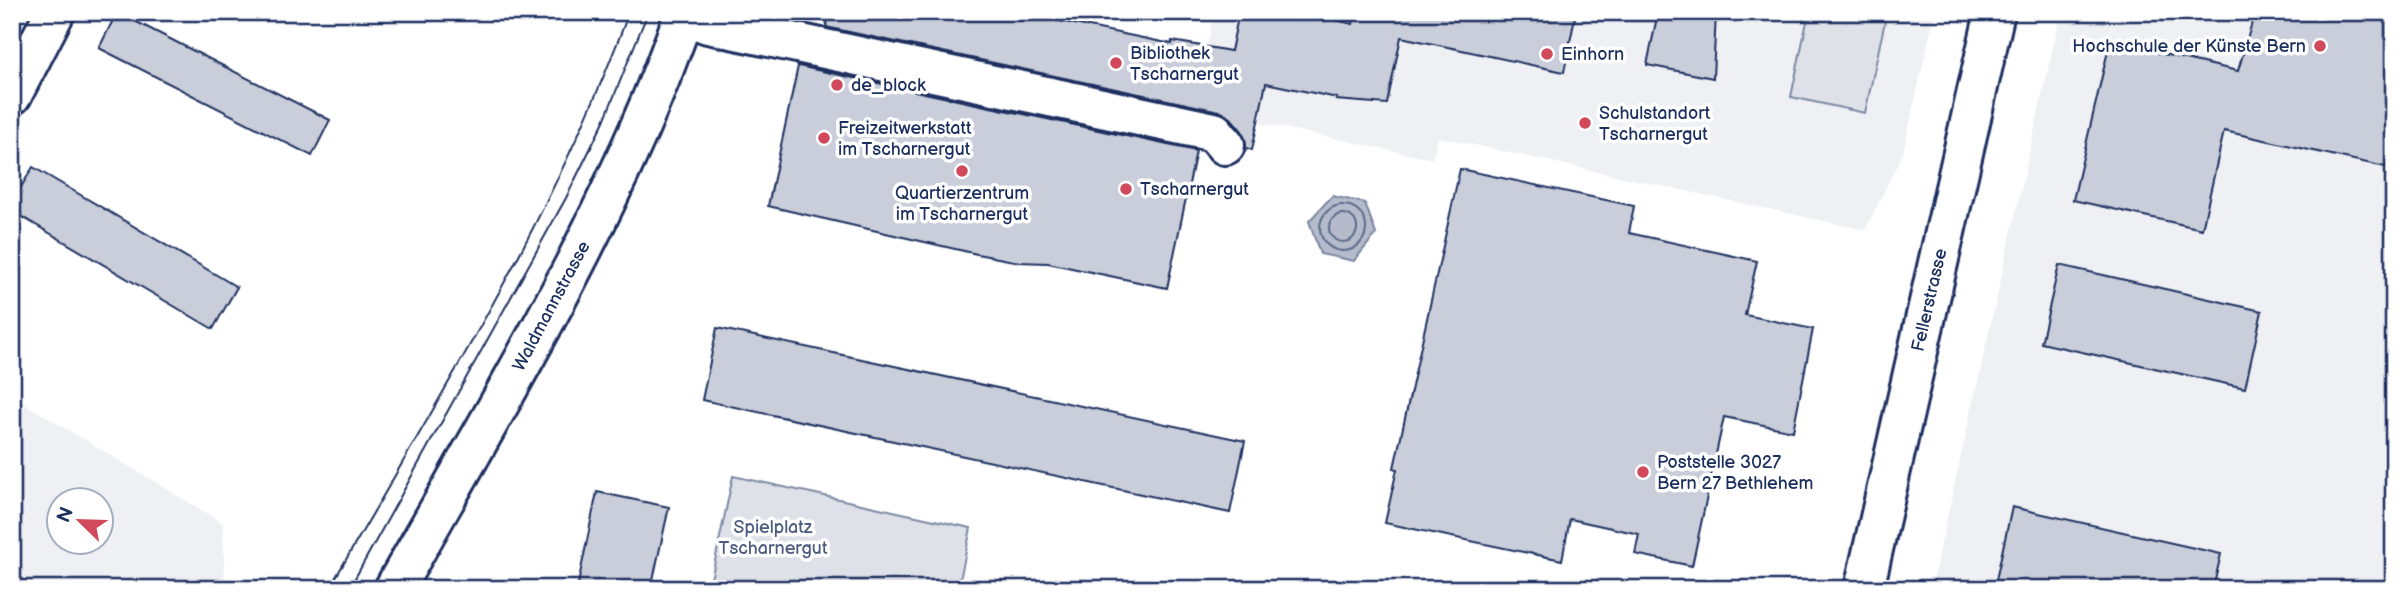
<svg xmlns="http://www.w3.org/2000/svg" width="2406" height="601" viewBox="0 0 2406 601" font-family="'Balsamiq Sans',sans-serif">
<rect width="100%" height="100%" fill="#fff"/>
<filter id="ink" filterUnits="userSpaceOnUse"><feTurbulence type="fractalNoise" baseFrequency=".0143" numOctaves="2"/><feDisplacementMap in="SourceGraphic" scale="14" xChannelSelector="R" yChannelSelector="G"/><feConvolveMatrix kernelMatrix="1 2 1 2 8 2 1 2 1" color-interpolation-filters="sRGB"/></filter>
<g filter="url(#ink)">
<!-- built -->
<g fill="#eff0f4" fill-rule="evenodd">
<path d="M1214 12H1935L1903 153 1865 230 1438 137 1432 159 1195 109Z"/>
<path d="M2061 12H2394V589H1931Z"/>
<path d="M12 396 223 523 225 589H12ZM60 500H102V542H60Z"/>
</g>
<!-- green -->
<g fill="#dee1e7" stroke="#7c88a2" stroke-width="2">
<path d="M1809 12H1887L1865 113 1791 97Z"/>
<path d="M733 476 971 528 958 589H709Z"/>
</g>
<!-- water -->
<path fill="#b5bbca" stroke="#77839f" stroke-width="2" d="M1332 196 1365 203 1376 234 1354 261 1320 254 1309 221Z"/>
<g fill="none" stroke-linecap="round" stroke-linejoin="round">
<!-- shore -->
<g stroke="#596789" stroke-width="2">
<circle cx="1343" cy="228" r="23"/>
<circle cx="1343" cy="228" r="14"/>
</g>
</g>
<!-- building -->
<g fill="#caceda" stroke="#1b2f5e" stroke-width="2">
<path d="M117 12 330 120 312 156 99 48Z"/>
<path d="M829 12H1016L1172 44V41L1231 51 1239 12H1301L1353 24 1355 12H1576L1564 72 1401 37 1387 104 1336 100 1337 98 1266 83 1252 150 1246 148 1242 131 1231 118 1219 111 826 27Z"/>
<path d="M1658 12H1716L1713 78 1647 65Z"/>
<path d="M2255 12H2394V169L2224 131 2202 229 2073 200 2110 42 2238 71Z"/>
<path d="M798 66 1196 151 1167 288 1048 263 1019 262 977 254 768 206Z"/>
<path d="M33 167 237 287 213 329 12 211V202Z"/>
<path d="M1460 169 1634 206 1629 233 1757 261 1745 315 1813 329 1793 431 1724 417 1692 566 1635 554 1639 534 1570 519 1562 560 1385 523 1397 469 1394 468Z"/>
<path d="M2059 265 2262 311 2245 388 2041 343Z"/>
<path d="M717 328 1245 441 1230 513 702 400Z"/>
<path d="M597 492 669 507 651 589H577Z"/>
<path d="M2012 507 2221 554 2213 589H1994Z"/>
</g>
<g fill="none" stroke-linecap="round" stroke-linejoin="round">
<defs>
<g id="minor">
<path d="M684 15 708 24 1214 132 1225 145"/>
<path d="M12 95 55 12"/>
<path d="M394 589C500 401 614 216 685 12"/>
<path d="M1864 589 1995 12"/>
</g>
</defs>
<!-- minor casing -->
<use href="#minor" stroke="#1b2f5e" stroke-width="44"/>
<!-- minor -->
<use href="#minor" stroke="#fff" stroke-width="38"/>
<!-- tram -->
<g stroke="#1b2f5e" stroke-width="2">
<path d="M329 589C437 401 554 216 629 12"/>
<path d="M349 589 566 198 604 121 648 12"/>
</g>
</g>
</g>
<!-- markers -->
<g fill="#d1495b" stroke="#fff" stroke-width="2.5">
<circle cx="2320" cy="46" r="7"/>
<circle cx="1547" cy="54" r="7"/>
<circle cx="1116" cy="63" r="7"/>
<circle cx="837" cy="85" r="7"/>
<circle cx="1585" cy="123" r="7"/>
<circle cx="824" cy="138" r="7"/>
<circle cx="962" cy="171" r="7"/>
<circle cx="1126" cy="189" r="7"/>
<circle cx="1643" cy="472" r="7"/>
</g>
<g text-anchor="middle" stroke-width="7" stroke-linejoin="round" paint-order="stroke">
<!-- poi labels -->
<g font-size="18" fill="#1b2f5e" stroke="#fff" text-anchor="start">
<text x="2306" y="52" text-anchor="end">Hochschule der Künste Bern</text>
<text x="1130" y="59">Bibliothek<tspan x="1130" dy="21">Tscharnergut</tspan></text>
<text x="1561" y="60">Einhorn</text>
<text x="851" y="91">de_block</text>
<text x="1599" y="119">Schulstandort<tspan x="1599" dy="21">Tscharnergut</tspan></text>
<text x="838" y="134">Freizeitwerkstatt<tspan x="838" dy="21">im Tscharnergut</tspan></text>
<text x="1140" y="195">Tscharnergut</text>
<text x="962" y="199" text-anchor="middle">Quartierzentrum<tspan x="962" dy="21">im Tscharnergut</tspan></text>
<text x="1657" y="468">Poststelle 3027<tspan x="1657" dy="21">Bern 27 Bethlehem</tspan></text>
</g>
<!-- street labels -->
<g font-size="18" fill="#1b2f5e" stroke="#fff">
<text transform="translate(1929 300) rotate(-77)" y="6">Fellerstrasse</text>
<text transform="translate(551 306) rotate(-62)" y="6">Waldmannstrasse</text>
</g>
<!-- park labels -->
<g font-size="18" fill="#4c5c80" stroke="#fff">
<text x="773" y="533">Spielplatz<tspan x="773" dy="21">Tscharnergut</tspan></text>
</g>
</g>
<!-- margin -->
<rect width="2406" height="601" fill="none" stroke="#fff" stroke-width="42"/>
<rect x="21" y="21" width="2364" height="559" fill="none" stroke="#1b2f5e" stroke-width="2.5" filter="url(#ink)"/>
<!-- north arrow -->
<g transform="translate(80 521) rotate(293)"><circle r="33" fill="#ffffff" stroke="#a4acbf" stroke-width="2"/>
<path d="M0-5L12 26L0 18L-12 26Z" fill="#d1495b"/>
<text y="-10" font-size="19" font-weight="bold" text-anchor="middle" fill="#1b2f5e">N</text>
</g>
</svg>
